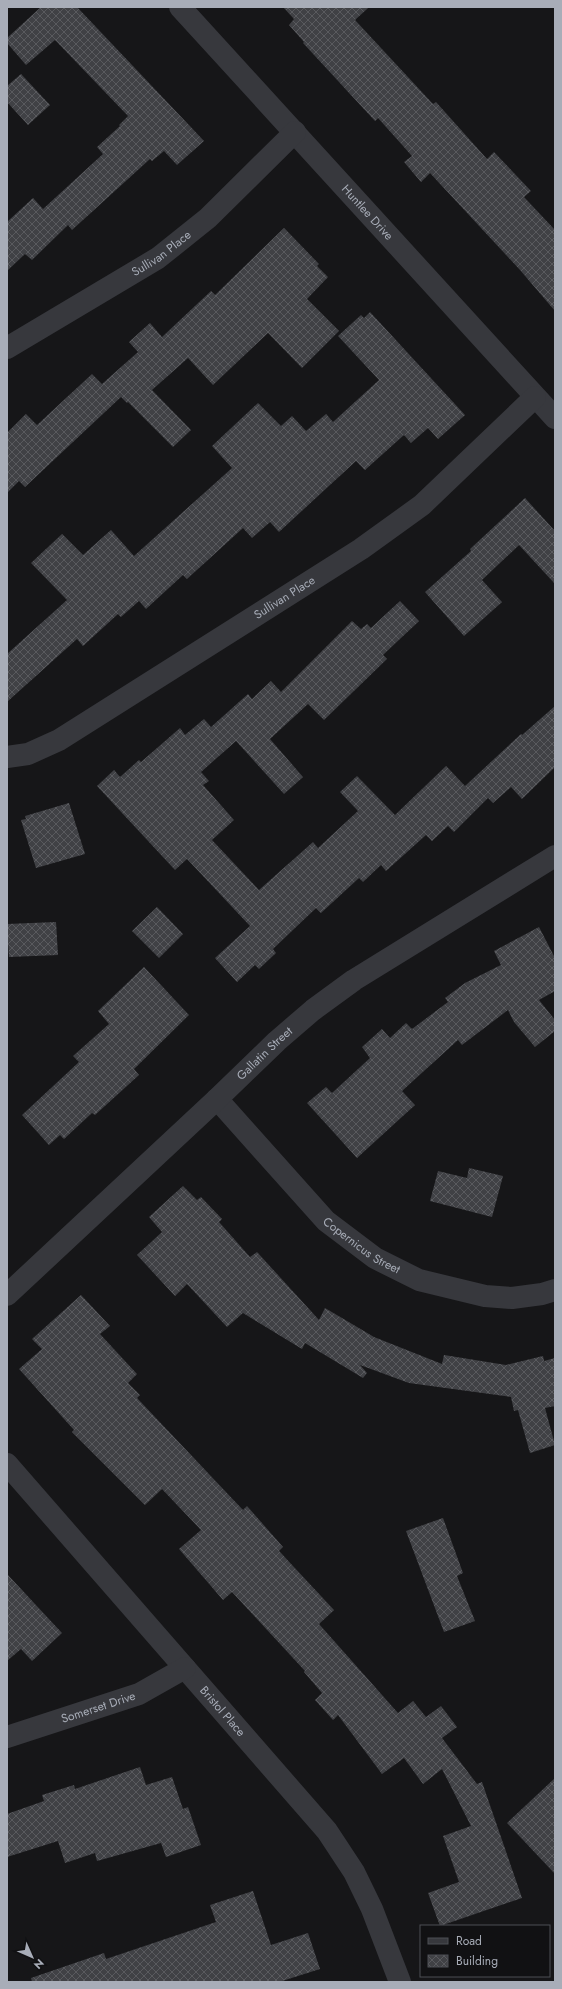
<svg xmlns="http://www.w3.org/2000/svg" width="562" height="1989" viewBox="0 0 562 1989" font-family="Jost,sans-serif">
<defs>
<pattern id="building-cross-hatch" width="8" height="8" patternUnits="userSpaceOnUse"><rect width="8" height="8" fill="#404145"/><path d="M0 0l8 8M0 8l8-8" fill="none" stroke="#595a5e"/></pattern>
</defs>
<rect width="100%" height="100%" fill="#161618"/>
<!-- building -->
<g fill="url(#building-cross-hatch)">
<path d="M41 7H77L204 141 177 165 164 151 152 161 150 159 72 230 68 225 32 260 25 254 7 271V222L33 198 43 209 103 154 97 147 120 126 119 125 128 116 55 40 26 65 7 43V38Z"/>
<path d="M283 7H369L355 20 433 104 436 102 487 159 494 152 531 191 524 197 555 230V311L520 270 430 173 421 182 404 162 412 156 378 118 375 121 303 43 304 42 289 25 294 19Z"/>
<path d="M21 74 50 105 28 125 7 102V86Z"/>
<path d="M284 228 319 264 317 266 328 277 307 299 339 331 302 368 268 333 213 385 188 358 152 390 191 430 173 447 128 402 127 403 121 397 25 487 19 481 7 493V433L26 414 37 425 92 374 102 384 138 352 129 342 150 323 162 337 211 291 215 295Z"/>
<path d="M370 312 465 415 438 439 428 428 411 443 404 435 365 470 356 461 279 532 270 522 252 538 243 528 187 579 183 575 146 609 139 601 121 617 118 614 83 646 77 639 7 702V654L67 600 31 563 62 534 83 555 111 530 134 556 232 468 212 446 258 403 281 426 292 416 306 431 326 414 333 422 379 380 338 336 361 315 364 318Z"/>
<path d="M525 498 555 531V584L519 545 482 580 502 602 464 636 425 592 471 551 470 549Z"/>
<path d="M400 601 419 621 383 655 387 659 324 720 308 704 270 739 303 777 284 794 236 741 201 772 209 781 203 785 234 820 212 840 259 890 313 842 318 848 358 811 340 792 357 776 395 815 446 766 465 786 521 734 522 735 555 706V767L522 799 511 787 493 803 488 798 454 832 448 826 432 841 426 835 386 871 381 865 363 882 359 878 321 913 316 908 273 949 276 953 259 969 255 965 237 982 215 958 250 926 187 859 175 870 97 786 114 770 120 777 139 760 141 762 180 728 185 735 204 719 211 727 248 694 252 699 271 681 281 692 352 621 361 629 367 624 371 628Z"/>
<path d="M69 803 85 854 36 868 21 820 26 819 25 816Z"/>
<path d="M157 907 183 934 159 958 132 931Z"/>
<path d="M56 922 58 955 9 957 7 924Z"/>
<path d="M539 927 555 958V991L539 1000 555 1020V1031L535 1047 514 1022 508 1010 462 1045 458 1040 402 1091 415 1105 357 1158 307 1103 326 1087 332 1093 370 1058 362 1047 382 1029 390 1038 406 1023 412 1029 448 1002 445 998 465 983 501 965 494 951Z"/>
<path d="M144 967 189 1015 134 1069 139 1075 95 1115 92 1113 64 1139 60 1135 49 1145 22 1115 79 1062 73 1056 109 1024 98 1011Z"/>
<path d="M469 1168 503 1176 492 1217 430 1201 438 1171 467 1178Z"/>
<path d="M183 1186 197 1200 201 1197 222 1219 219 1222 250 1257 257 1252 319 1320 325 1308 374 1337 442 1364 444 1355 506 1365 543 1356 544 1361 555 1358V1406L545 1408 555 1445 530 1453 518 1410 514 1411 511 1397 409 1383 360 1365 367 1373 363 1378 305 1343 302 1349 243 1313 227 1327 187 1284 175 1296 137 1255 162 1232 149 1217Z"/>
<path d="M81 1295 110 1326 100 1334 137 1374 128 1383 140 1395 137 1398 243 1510 247 1506 283 1547 279 1551 334 1610 319 1624 398 1713 413 1701 426 1717 441 1706 457 1727 442 1738 477 1784 482 1782 522 1898 440 1926 428 1893 459 1882 443 1836 471 1826 442 1769 423 1784 404 1758 382 1774 338 1715 333 1720 315 1700 322 1693 304 1672 305 1671 232 1592 223 1600 179 1549 201 1530 162 1489 145 1505 72 1432 74 1430 19 1369 42 1349 32 1339Z"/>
<path d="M443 1518 463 1573 457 1576 475 1621 444 1632 406 1531Z"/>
<path d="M7 1574 62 1633 32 1661 21 1649 7 1661Z"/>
<path d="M140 1767 146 1785 172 1777 183 1809 188 1807 201 1845 166 1857 161 1843 97 1861 95 1853 65 1863 58 1841 7 1857V1814L44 1801 42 1795 74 1785 75 1789Z"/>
<path d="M555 1778V1874L507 1823Z"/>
<path d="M253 1891 271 1945 308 1933 320 1969 279 1982H32L31 1978 104 1953 106 1959 216 1922 210 1905Z"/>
</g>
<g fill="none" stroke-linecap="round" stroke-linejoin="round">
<!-- street -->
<g stroke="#37383d" stroke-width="22">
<path id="s1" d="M180 7 555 418"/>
<path id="s2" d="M7 348 158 258 208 218 295 132"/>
<path id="s3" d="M7 757 28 754 59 740 361 549 422 505 535 397"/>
<path id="s4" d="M217 1099 326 1221 375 1258 419 1280 485 1296 512 1298 542 1294 555 1290"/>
<path id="s5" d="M7 1295 217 1099 277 1041 313 1010 354 980 555 856"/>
<path id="s6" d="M7 1464 327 1831 354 1872 372 1909 400 1982"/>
<path id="s7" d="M7 1737 139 1694 185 1668"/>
</g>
</g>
<g text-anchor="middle" stroke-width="4" stroke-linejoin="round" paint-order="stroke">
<!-- street labels -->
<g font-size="12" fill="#a8adb8" stroke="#111113">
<text dy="4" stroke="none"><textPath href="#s1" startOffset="278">Huntlee Drive</textPath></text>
<text dy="4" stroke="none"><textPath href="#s2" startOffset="181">Sullivan Place</textPath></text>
<text dy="4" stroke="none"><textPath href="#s3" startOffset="322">Sullivan Place</textPath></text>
<text dy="4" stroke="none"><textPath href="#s5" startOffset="353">Gallatin Street</textPath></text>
<text dy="4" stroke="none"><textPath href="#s4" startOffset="207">Copernicus Street</textPath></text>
<text dy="4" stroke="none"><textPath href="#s7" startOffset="96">Somerset Drive</textPath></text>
<text dy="4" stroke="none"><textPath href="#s6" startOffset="328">Bristol Place</textPath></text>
</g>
</g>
<!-- border -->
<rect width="562" height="1989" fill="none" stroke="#a8adb8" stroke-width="16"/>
<!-- legend -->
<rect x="420" y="1925" width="130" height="52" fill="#111113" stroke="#4d4f55"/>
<rect x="428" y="1938" width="20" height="6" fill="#37383d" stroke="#4d4f55"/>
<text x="456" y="1945" font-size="12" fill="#a8adb8">Road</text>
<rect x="428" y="1955" width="20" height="12" fill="url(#building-cross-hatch)" stroke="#4d4f55"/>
<text x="456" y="1965" font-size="12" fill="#a8adb8">Building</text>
<!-- north arrow -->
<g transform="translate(32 1957) rotate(135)" stroke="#111113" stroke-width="3" paint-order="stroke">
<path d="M0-3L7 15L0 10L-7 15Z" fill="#a8adb8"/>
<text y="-6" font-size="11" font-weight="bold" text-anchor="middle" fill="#a8adb8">N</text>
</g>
</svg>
